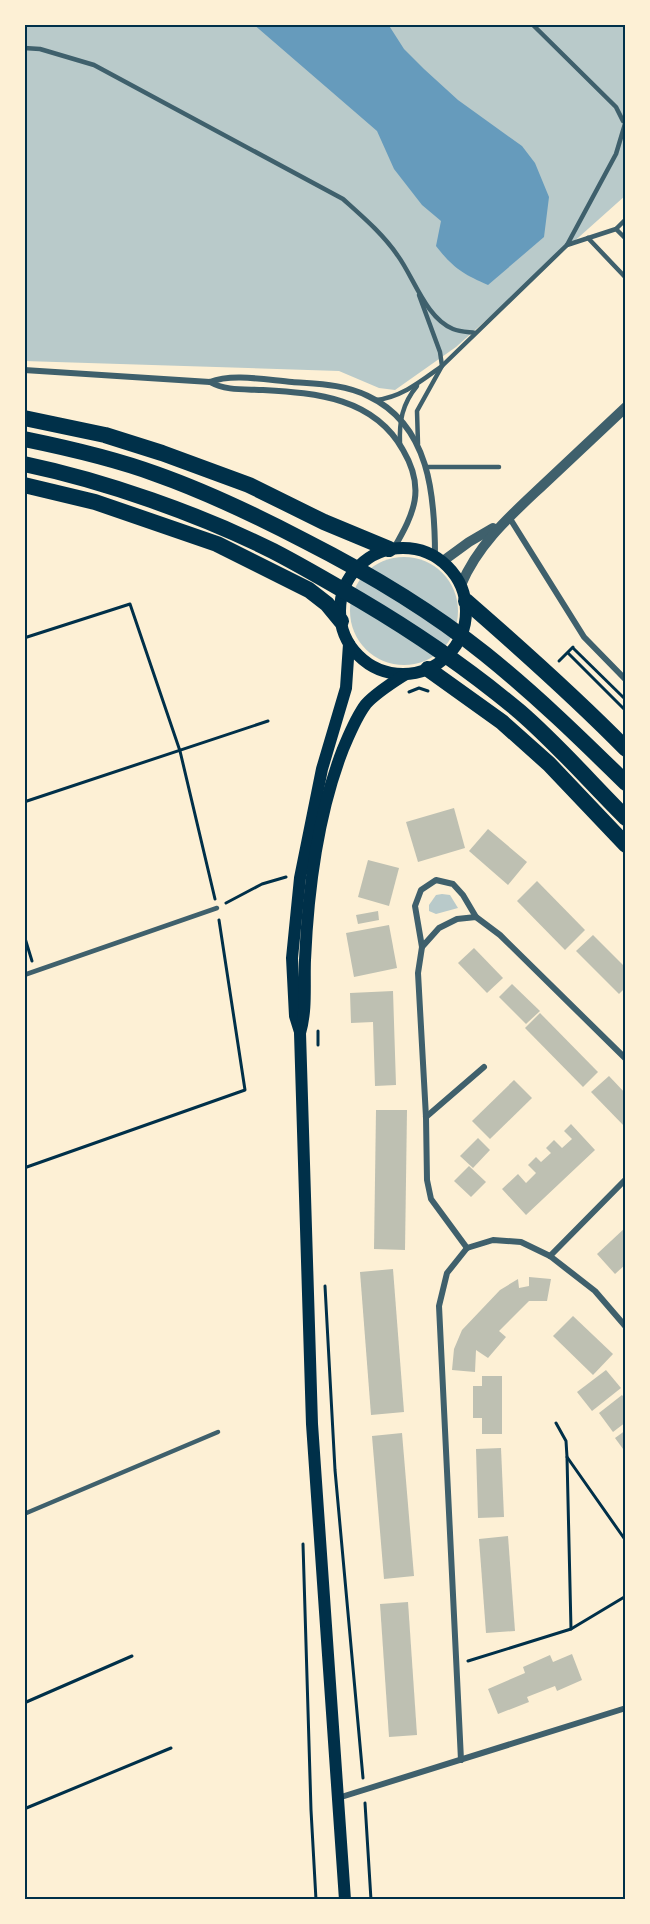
<svg xmlns="http://www.w3.org/2000/svg" width="650" height="1924" viewBox="0 0 650 1924" font-family="'Sofia Sans Condensed',sans-serif">
<rect width="100%" height="100%" fill="#fdf0d5"/>
<!-- green -->
<g fill="#b9caca">
<path d="M24 24H626V195L456 347 395 390 379 388 339 371 24 361Z"/>
<circle cx="404" cy="611" r="54"/>
<path d="M442 894 450 895 458 908 436 914 429 911V905L436 895Z"/>
</g>
<!-- water -->
<path fill="#669bbc" d="M253 24H388L404 49 424 69 458 100 522 146 535 163 549 197 544 237 488 285C463 274 453 268 436 246L441 221 422 205 394 169 377 131Z"/>
<!-- building -->
<g fill="#bec0b2">
<path d="M454 808 465 848 418 862 406 822Z"/>
<path d="M488 829 527 862 508 885 469 851Z"/>
<path d="M368 860 399 868 389 906 358 897Z"/>
<path d="M537 881 585 930 565 950 517 901Z"/>
<path d="M378 911 379 920 358 924 356 915Z"/>
<path d="M389 925 397 968 354 977 346 933Z"/>
<path d="M593 935 626 968V987L619 994 576 951Z"/>
<path d="M474 948 503 978 487 993 458 963Z"/>
<path d="M512 984 540 1011 526 1024 499 997Z"/>
<path d="M393 991 396 1085 375 1086 373 1022 351 1023 350 993Z"/>
<path d="M540 1013 598 1072 583 1087 525 1028Z"/>
<path d="M609 1076 626 1094V1128L591 1092Z"/>
<path d="M514 1080 532 1098 490 1139 472 1121Z"/>
<path d="M376 1110H407L405 1250 374 1249Z"/>
<path d="M571 1124 595 1150 526 1215 502 1189 518 1174 526 1183 536 1173 528 1165 536 1157 541 1162 551 1153 546 1148 554 1140 562 1148 572 1139 564 1131Z"/>
<path d="M478 1138 490 1150 473 1168 460 1156Z"/>
<path d="M469 1166 486 1182 471 1197 454 1181Z"/>
<path d="M626 1227V1264L615 1274 597 1254Z"/>
<path d="M393 1269 404 1412 371 1415 360 1272Z"/>
<path d="M529 1277 551 1279 547 1301H529L499 1331 506 1337 488 1358 476 1350 475 1372 452 1370 454 1349 462 1330 500 1290 518 1279 519 1288 529 1286Z"/>
<path d="M573 1316 613 1354 593 1375 553 1336Z"/>
<path d="M606 1370 621 1388 592 1411 577 1392Z"/>
<path d="M482 1376H502V1434H482V1418H473V1386H482Z"/>
<path d="M622 1395 626 1400V1422L613 1432 599 1413Z"/>
<path d="M626 1430V1453L615 1438Z"/>
<path d="M402 1433 414 1576 384 1579 372 1436Z"/>
<path d="M501 1448 504 1517 478 1518 476 1449Z"/>
<path d="M508 1536 515 1631 486 1633 479 1539Z"/>
<path d="M408 1602 417 1735 389 1737 380 1604Z"/>
<path d="M572 1654 582 1680 557 1691 555 1686 527 1697 529 1702 498 1714 488 1689 525 1673 523 1667 550 1655 553 1662Z"/>
</g>
<g fill="none" stroke-linecap="round" stroke-linejoin="round">
<!-- path -->
<g stroke="#003049" stroke-width="3">
<path d="M24 638 130 604 180 751 215 899"/>
<path d="M573 648 626 700"/>
<path d="M568 653 626 711"/>
<path d="M559 661 573 647"/>
<path d="M409 692 419 688 428 691"/>
<path d="M24 802 268 721"/>
<path d="M226 903 262 884 286 877"/>
<path d="M24 935 32 961"/>
<path d="M318 1045V1031"/>
<path d="M24 1168 245 1090 219 920"/>
<path d="M325 1286 335 1470 363 1778"/>
<path d="M556 1423 566 1441 567 1457 626 1541"/>
<path d="M567 1457 571 1629"/>
<path d="M303 1544 311 1810 316 1900"/>
<path d="M468 1661 571 1629 626 1596"/>
<path d="M24 1703 132 1656"/>
<path d="M365 1803 371 1900"/>
<path d="M24 1809 171 1748"/>
</g>
<!-- service -->
<g stroke="#3f606c" stroke-width="4.5">
<path d="M532 24 616 107 623 121"/>
<path d="M24 48 40 49 94 65 343 199C363 217 383 234 398 256 414 278 426 318 453 329 460 332 468 332 475 333"/>
<path d="M616 229 626 219"/>
<path d="M588 238 626 278"/>
<path d="M567 245 616 229 626 239"/>
<path d="M376 400C402 397 421 381 442 366L567 245 616 154 625 124 626 73"/>
<path d="M400 444C399 422 402 404 417 386"/>
<path d="M418 444 417 411 442 366 440 352 419 295"/>
<path d="M427 467H499"/>
<path d="M24 975 217 908"/>
<path d="M24 1514 218 1432"/>
</g>
<!-- minor -->
<g stroke="#3f606c" stroke-width="6">
<path d="M24 370 210 382C232 373 267 380 292 382 317 384 344 384 368 396 430 425 435 496 435 556"/>
<path d="M210 382C226 391 245 389 263 390 317 393 374 398 403 450 426 489 414 513 394 548"/>
<path d="M509 517 584 637 626 680"/>
<path d="M422 947 415 906 421 890 436 880 453 884 463 895 476 917"/>
<path d="M426 1117 484 1067"/>
<path d="M467 1248 431 1199 427 1180 426 1117 418 973 422 947 439 928 457 919 476 917 500 935 626 1059"/>
<path d="M550 1256 626 1179"/>
<path d="M461 1760 439 1306 447 1273 467 1248 493 1240 521 1242 550 1256 595 1291 626 1327"/>
<path d="M338 1798 626 1708"/>
</g>
<!-- tertiary -->
<g stroke="#3f606c" stroke-width="10">
<path d="M443 561 469 542 493 528"/>
<path d="M461 585C478 544 510 516 542 486 570 460 598 433 626 407"/>
</g>
<!-- secondary -->
<g stroke="#003049" stroke-width="12">
<circle cx="403" cy="611" r="63"/>
<path d="M300 1032 295 1016 292 958 300 878 322 769 346 688 349 644"/>
<path d="M345 1900 312 1424 300 1033C307 1009 304 985 305 960 308 889 317 816 343 749 349 735 356 717 366 704 377 692 392 683 406 674"/>
</g>
<!-- trunk -->
<g stroke="#003049" stroke-width="16">
<path d="M24 418 105 435 162 453 249 485 324 522 389 549"/>
<path d="M24 439C68 448 113 458 156 474 207 492 257 516 305 541 368 573 430 610 485 654 536 695 580 738 626 783"/>
<path d="M24 464C105 481 199 514 273 551 302 566 331 583 360 600 416 633 470 670 520 712 558 745 591 783 626 818"/>
<path d="M24 485 95 502 217 544 309 590 327 604 341 621"/>
<path d="M466 601C521 649 575 697 626 749"/>
<path d="M428 669 502 722 549 764 626 845"/>
</g>
</g>
<!-- border -->
<rect width="650" height="1924" fill="none" stroke="#fdf0d5" stroke-width="51"/>
<rect x="26" y="26" width="598" height="1872" fill="none" stroke="#003049" stroke-width="2"/>
</svg>
